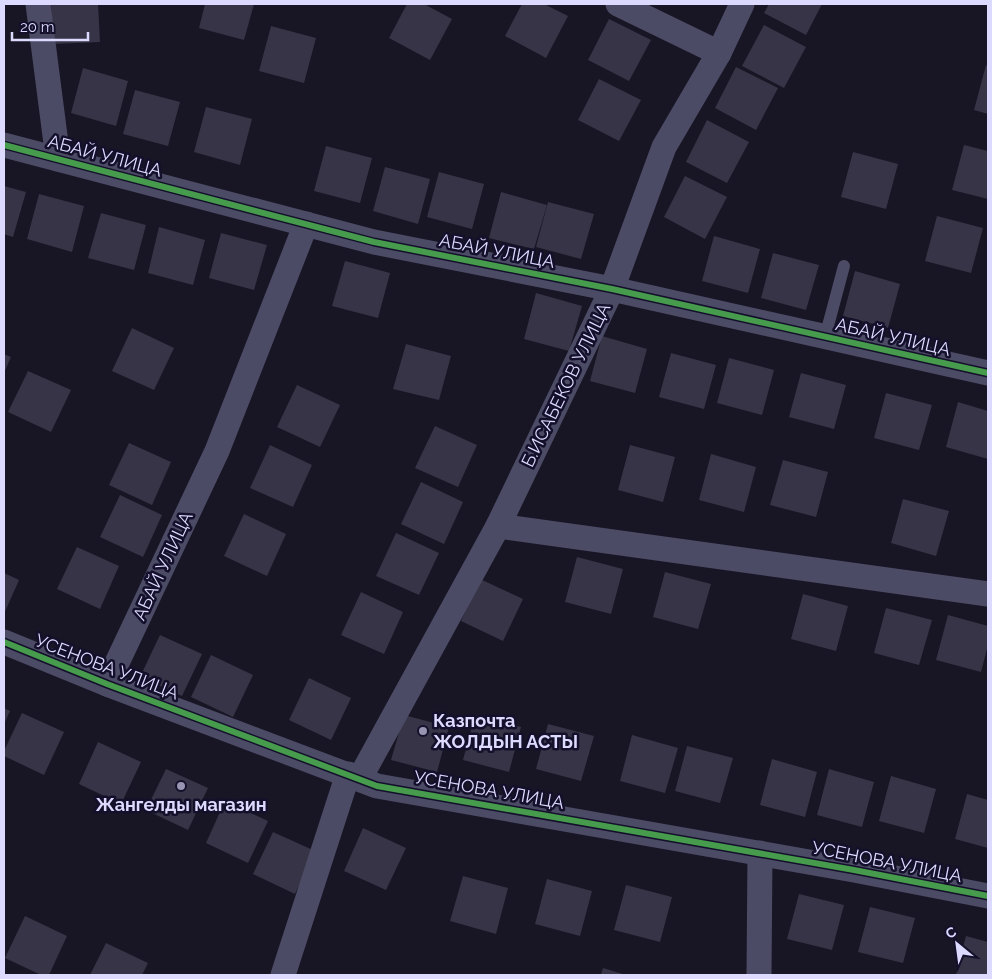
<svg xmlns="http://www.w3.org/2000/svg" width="992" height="979" viewBox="0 0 992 979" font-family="Raleway,sans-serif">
<rect width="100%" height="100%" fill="#181625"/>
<!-- building -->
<g fill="#363446">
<path d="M51 4H98L100 42 53 44Z"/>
<path d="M205 4H254L244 40 199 28Z"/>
<path d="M407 4H424L452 19 430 60 389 38Z"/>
<path d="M522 4H544L568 16 546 58 505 36Z"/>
<path d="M769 4H822L806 35 764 13Z"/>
<path d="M609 19 651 40 629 81 588 60Z"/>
<path d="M764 25 806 47 784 88 742 66Z"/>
<path d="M271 26 316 38 304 83 259 71Z"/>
<path d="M986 65 988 66V114L974 110Z"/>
<path d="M736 67 778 88 756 130 715 108Z"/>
<path d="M83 68 128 81 116 126 71 113Z"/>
<path d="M599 79 641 100 619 141 578 120Z"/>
<path d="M135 90 180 102 168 146 123 134Z"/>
<path d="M206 107 252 119 240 165 194 152Z"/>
<path d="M707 120 749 142 727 183 686 162Z"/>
<path d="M964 145 988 151V199L952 190Z"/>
<path d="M326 146 372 158 360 203 314 191Z"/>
<path d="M853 152 898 164 886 209 841 197Z"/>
<path d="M385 167 430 179 418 224 373 211Z"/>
<path d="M439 172 484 184 472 229 427 217Z"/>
<path d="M685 176 727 197 705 239 664 217Z"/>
<path d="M4 186 26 192 13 237 4 234Z"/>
<path d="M501 192 547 205 534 249 489 238Z"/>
<path d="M39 194 84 206 72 252 27 239Z"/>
<path d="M548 202 594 214 581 259 536 247Z"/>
<path d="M101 213 146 225 134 270 88 258Z"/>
<path d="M937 216 983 228 971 273 925 261Z"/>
<path d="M159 227 205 240 193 285 148 273Z"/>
<path d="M221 233 267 245 254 290 209 278Z"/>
<path d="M714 236 760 249 748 293 702 281Z"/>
<path d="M773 253 819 265 806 310 761 298Z"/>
<path d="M345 261 390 273 378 318 332 306Z"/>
<path d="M855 271 900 284 888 328 843 316Z"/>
<path d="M536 293 582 306 569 351 524 339Z"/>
<path d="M132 328 174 348 154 390 112 371Z"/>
<path d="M602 336 647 349 635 393 590 381Z"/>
<path d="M406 344 451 356 439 400 393 389Z"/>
<path d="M671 353 716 365 704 409 659 397Z"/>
<path d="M4 354 11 357 4 373Z"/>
<path d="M729 358 774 370 762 415 717 403Z"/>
<path d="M28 371 71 390 51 432 8 412Z"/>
<path d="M801 373 846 385 834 429 789 417Z"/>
<path d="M297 385 340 405 320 447 277 427Z"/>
<path d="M886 393 932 405 919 450 874 438Z"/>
<path d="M958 402 988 411V459L946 447Z"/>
<path d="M435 426 477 445 458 487 415 468Z"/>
<path d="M129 443 171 462 152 505 109 485Z"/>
<path d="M270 445 312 465 293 507 250 488Z"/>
<path d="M630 445 675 457 663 502 618 490Z"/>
<path d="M711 454 756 467 744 512 699 500Z"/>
<path d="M783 460 828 472 816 517 770 505Z"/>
<path d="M421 482 463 502 444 544 401 524Z"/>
<path d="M120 495 162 515 143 557 100 537Z"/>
<path d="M903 499 949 511 936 556 891 543Z"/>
<path d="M244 514 286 534 267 576 224 556Z"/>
<path d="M396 533 439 553 419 595 376 576Z"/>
<path d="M77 547 119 566 100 609 57 589Z"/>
<path d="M577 557 623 569 611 614 565 602Z"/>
<path d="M665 572 711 584 698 629 653 617Z"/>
<path d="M4 573 19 580 4 614Z"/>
<path d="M480 579 523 599 503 641 461 621Z"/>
<path d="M361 592 403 612 384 654 341 635Z"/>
<path d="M803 594 848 606 836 651 791 639Z"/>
<path d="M886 608 932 620 919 665 874 653Z"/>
<path d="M948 615 988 626V645L981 672 936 660Z"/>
<path d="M160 635 202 654 182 696 140 677Z"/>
<path d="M211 655 253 675 233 717 191 697Z"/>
<path d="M309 678 351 698 331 740 289 720Z"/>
<path d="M4 708 10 711 4 724Z"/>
<path d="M22 713 64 732 44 775 4 756V751Z"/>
<path d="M404 715 449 727 437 772 391 760Z"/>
<path d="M475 715 521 727 509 772 463 760Z"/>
<path d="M548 724 594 736 581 781 536 769Z"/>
<path d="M632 735 678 748 665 793 620 781Z"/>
<path d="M98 742 141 762 121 804 79 784Z"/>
<path d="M687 746 733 758 720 803 675 791Z"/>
<path d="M772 759 817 772 805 817 760 805Z"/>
<path d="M166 769 208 788 188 830 146 810Z"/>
<path d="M829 769 874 782 862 827 817 815Z"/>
<path d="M891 776 936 789 924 833 879 821Z"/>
<path d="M967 794 988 800V848L955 839Z"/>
<path d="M225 801 268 821 248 863 206 843Z"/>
<path d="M363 828 406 848 386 890 344 871Z"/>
<path d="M273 832 315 851 295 894 253 874Z"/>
<path d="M463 876 508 888 496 934 450 921Z"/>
<path d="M547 879 592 891 580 936 535 924Z"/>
<path d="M626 885 672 897 660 942 614 930Z"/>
<path d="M799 894 844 905 832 950 787 939Z"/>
<path d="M870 907 915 918 903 963 858 952Z"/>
<path d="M25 916 67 936 49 975H41L5 958Z"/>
<path d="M966 936 988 942V975H956Z"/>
<path d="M106 943 148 963 142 975H90Z"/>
<path d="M603 968 626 975H601Z"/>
</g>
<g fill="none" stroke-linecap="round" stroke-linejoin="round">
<!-- lane -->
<path stroke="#4c4b66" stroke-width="12" d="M825 337 844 266"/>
<!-- street -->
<g stroke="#4c4b66" stroke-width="25">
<path d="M38 4 58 159"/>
<path d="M618 4 719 53"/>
<path d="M4 145 374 242 612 289 988 373"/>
<path d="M498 526 988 594"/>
<path d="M4 642 107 684 377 786 854 870 988 896"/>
<path d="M107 684 217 451 306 224"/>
<path d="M360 778 498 526 612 289 664 147 719 53 742 4"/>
<path d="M283 975 348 774"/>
<path d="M759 975 760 853"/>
</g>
<defs>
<g id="cycleway">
<path d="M4 145 374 242 612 289 988 373"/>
<path d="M4 642 107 684 377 786 854 870 988 896"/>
</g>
</defs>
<!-- cycleway casing -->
<use href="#cycleway" stroke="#14102b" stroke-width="9"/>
<!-- cycleway -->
<use href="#cycleway" stroke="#469c4c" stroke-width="6"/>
</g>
<!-- markers -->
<g fill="#9895b3" stroke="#14102b" stroke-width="2">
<circle cx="423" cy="731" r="5"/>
<circle cx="181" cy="786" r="5"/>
</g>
<g text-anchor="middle" stroke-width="5" stroke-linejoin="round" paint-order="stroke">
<!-- street labels -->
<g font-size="18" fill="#dddaff" stroke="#14102b">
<text transform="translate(105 156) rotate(15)" y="6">АБАЙ УЛИЦА</text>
<text transform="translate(497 251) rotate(11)" y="6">АБАЙ УЛИЦА</text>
<text transform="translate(893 337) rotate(13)" y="6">АБАЙ УЛИЦА</text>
<text transform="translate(566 385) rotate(-64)" y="6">Б.ИСАБЕКОВ УЛИЦА</text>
<text transform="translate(163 566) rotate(-65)" y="6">АБАЙ УЛИЦА</text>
<text transform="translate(107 667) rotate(21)" y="6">УСЕНОВА УЛИЦА</text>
<text transform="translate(489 790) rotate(10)" y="6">УСЕНОВА УЛИЦА</text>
<text transform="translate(887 862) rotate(11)" y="6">УСЕНОВА УЛИЦА</text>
</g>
<!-- poi labels -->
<g font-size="18" font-weight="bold" fill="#dddaff" stroke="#14102b" text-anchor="start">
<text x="433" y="727">Казпочта<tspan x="433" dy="21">ЖОЛДЫН АСТЫ</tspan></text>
<text x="181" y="811" text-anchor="middle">Жангелды магазин</text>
</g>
</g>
<!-- border -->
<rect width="992" height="979" fill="none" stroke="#dddaff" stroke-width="10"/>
<!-- north arrow -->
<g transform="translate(957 944) rotate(331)" stroke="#14102b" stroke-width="4" paint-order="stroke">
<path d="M0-4L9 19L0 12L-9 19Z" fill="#dddaff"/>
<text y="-8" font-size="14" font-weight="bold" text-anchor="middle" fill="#dddaff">С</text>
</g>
<!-- scale -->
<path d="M12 32v8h76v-8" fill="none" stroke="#dddaff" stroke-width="2.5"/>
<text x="20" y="32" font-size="15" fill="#dddaff" stroke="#14102b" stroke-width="4" paint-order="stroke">20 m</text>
</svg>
